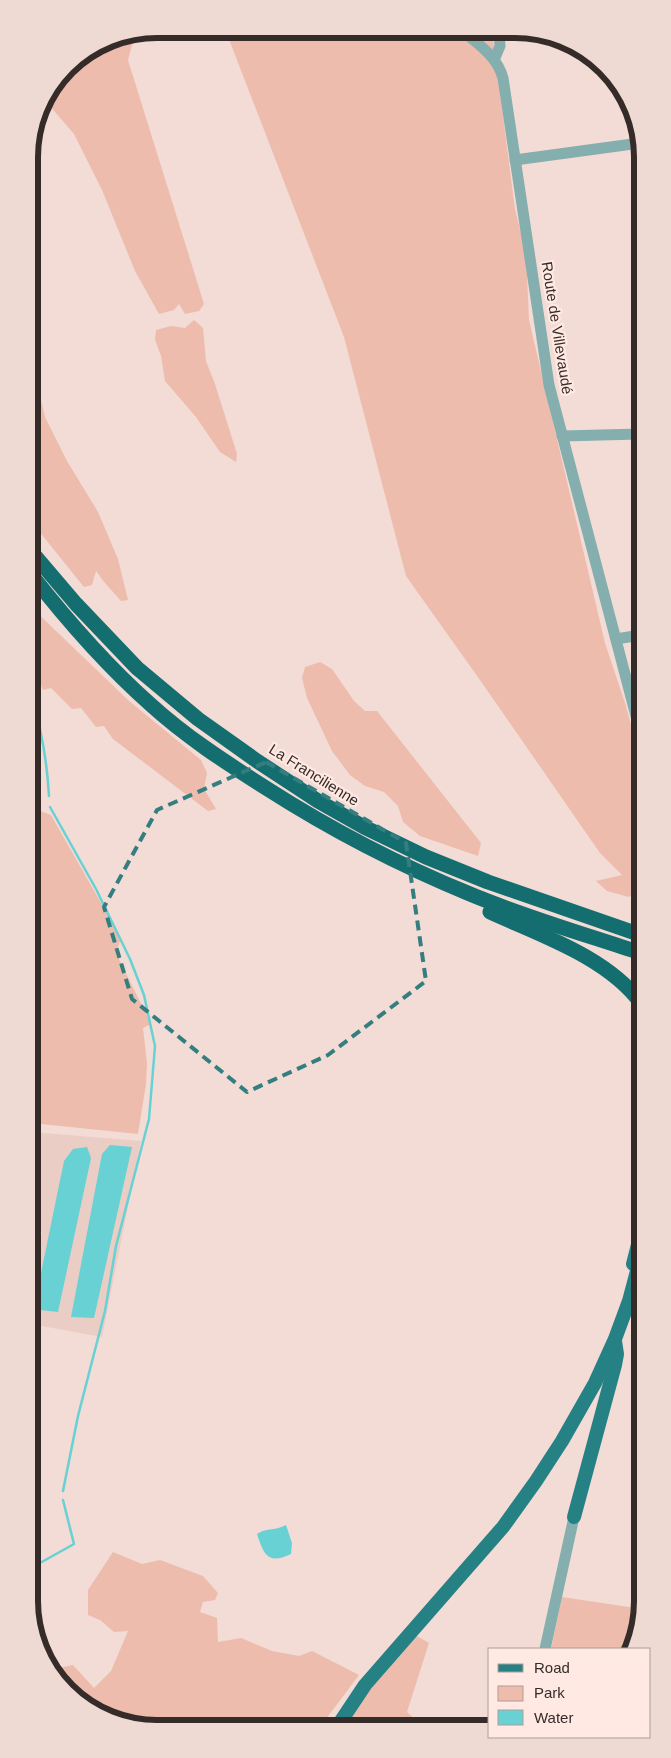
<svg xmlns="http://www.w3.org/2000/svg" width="671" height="1758" viewBox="0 0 671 1758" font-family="Helvetica,sans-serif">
<rect width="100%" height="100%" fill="#f2dcd5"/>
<!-- built -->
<path fill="#eacdc4" d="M31 1132 141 1141 102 1337 31 1324V1290L42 1232 31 1230Z"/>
<!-- green -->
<g fill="#edbcad">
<path d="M225 29 492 31 515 209 526 254 529 320 605 643 626 706 641 763V890L629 897 607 891 596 881 622 875 600 853 480 680 406 576 344 337Z"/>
<path d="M135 33 128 60 204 304 199 311 185 314 179 304 174 310 159 314 135 271 102 190 74 134 49 105 40 106 42 100 72 61 108 38Z"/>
<path d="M194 320 203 328 206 361 215 384 237 454 236 462 220 452 196 417 165 381 161 356 155 340 156 330 171 326 185 328Z"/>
<path d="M29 358 32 361 45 417 67 461 98 512 118 559 128 600 121 601 105 583 96 571 92 585 84 587 30 520Z"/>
<path d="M30 606 129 701 201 760 207 773 204 789 216 809 208 811 113 739 104 726 96 727 81 708 72 709 51 688 43 690 36 671 30 670Z"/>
<path d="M320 662 332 669 354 701 365 711H377L481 843 478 856 420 836 403 822 398 806 384 792 365 786 350 775 332 751 307 698 302 678 305 667Z"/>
<path d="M30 807 51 815 121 938 116 953 151 1024 143 1028 147 1063 146 1084 138 1134 31 1123Z"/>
<path d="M113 1552 142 1564 160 1560 203 1576 218 1593 215 1600 203 1602 200 1612 217 1618 218 1642 241 1638 272 1651 299 1656 312 1651 359 1675 320 1727H132L88 1703 84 1699 81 1700 66 1692 54 1669 73 1665 94 1688 111 1671 128 1631 114 1632 100 1620 88 1615V1590Z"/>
<path d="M562 1597 642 1609 633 1649H551Z"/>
<path d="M417 1636 429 1643 407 1712 420 1724 419 1727H345L375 1680Z"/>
</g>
<!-- water -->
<g fill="#68d1d4">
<path d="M110 1145 132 1147 94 1318 71 1317 102 1154Z"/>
<path d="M87 1147 91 1158 58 1312 40 1310 35 1302 64 1161 73 1149Z"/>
<path d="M286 1525 292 1543 291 1554C268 1565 264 1555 257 1534 268 1527 275 1531 286 1525Z"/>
</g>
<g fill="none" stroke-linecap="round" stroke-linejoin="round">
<!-- stream -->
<g stroke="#68d1d4" stroke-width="2.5">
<path d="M30 692C41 726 47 760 49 796"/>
<path d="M50 807 96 889 130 959 144 995 155 1046 149 1119 116 1246 105 1311 78 1416 63 1491"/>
<path d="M31 1568 74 1544 63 1500"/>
</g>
<!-- minor -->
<g stroke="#85aeaf" stroke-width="11">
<path d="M463 31C479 45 497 56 503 78L549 385 641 735"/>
<path d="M495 58 500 46 499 31"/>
<path d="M515 160 640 143"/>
<path d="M562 436 640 434"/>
<path d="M616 639 641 635"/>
<path d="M545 1649 574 1517"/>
</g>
<!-- major -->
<g stroke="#258184" stroke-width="14">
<path d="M633 1264 641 1233"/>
<path d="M574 1517 615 1365 617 1354 615 1341"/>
<path d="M337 1727 365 1685 503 1527 536 1481 562 1441 595 1383 615 1339 629 1301 641 1256"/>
</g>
<!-- highway -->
<g stroke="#146e70" stroke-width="15">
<path d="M30 550 76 604 137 668 198 719 257 761 318 801 364 827 426 857 488 882 641 935"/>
<path d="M30 573C66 619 106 665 150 704 185 736 225 762 266 788 330 829 399 865 470 894 525 917 584 934 641 953"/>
<path d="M490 912C540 935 607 957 641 1003"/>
</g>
</g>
<!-- marked area -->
<path fill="none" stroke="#357e80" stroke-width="4" stroke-dasharray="10 6" stroke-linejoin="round" d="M266 762 406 843 426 981 328 1055 247 1092 132 999 104 907 157 810Z"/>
<g text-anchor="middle" stroke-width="4.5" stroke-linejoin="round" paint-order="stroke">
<!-- street labels -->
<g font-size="15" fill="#352c2a" stroke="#ffe9e2">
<text transform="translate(557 328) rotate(81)" y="5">Route de Villevaudé</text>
<text transform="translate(314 775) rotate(32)" y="5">La Francilienne</text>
</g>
</g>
<!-- crop -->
<path d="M0 0H671V1758H0ZM157 38H515A119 119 0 0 1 634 157V1601A119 119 0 0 1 515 1720H157A119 119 0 0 1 38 1601V157A119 119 0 0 1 157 38Z" fill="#efdad3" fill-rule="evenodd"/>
<path fill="none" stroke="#352c2a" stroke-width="6" d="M157 38H515A119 119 0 0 1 634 157V1601A119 119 0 0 1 515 1720H157A119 119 0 0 1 38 1601V157A119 119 0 0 1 157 38Z"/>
<!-- legend -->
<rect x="488" y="1648" width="162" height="90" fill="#ffe9e2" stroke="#ae9d98"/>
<rect x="498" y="1664" width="25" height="8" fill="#258184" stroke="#ae9d98"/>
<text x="534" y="1673" font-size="15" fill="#352c2a">Road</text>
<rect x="498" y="1686" width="25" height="15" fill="#edbcad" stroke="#ae9d98"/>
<text x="534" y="1698" font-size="15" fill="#352c2a">Park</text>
<rect x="498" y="1710" width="25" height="15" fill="#68d1d4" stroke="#ae9d98"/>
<text x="534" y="1723" font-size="15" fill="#352c2a">Water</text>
</svg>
